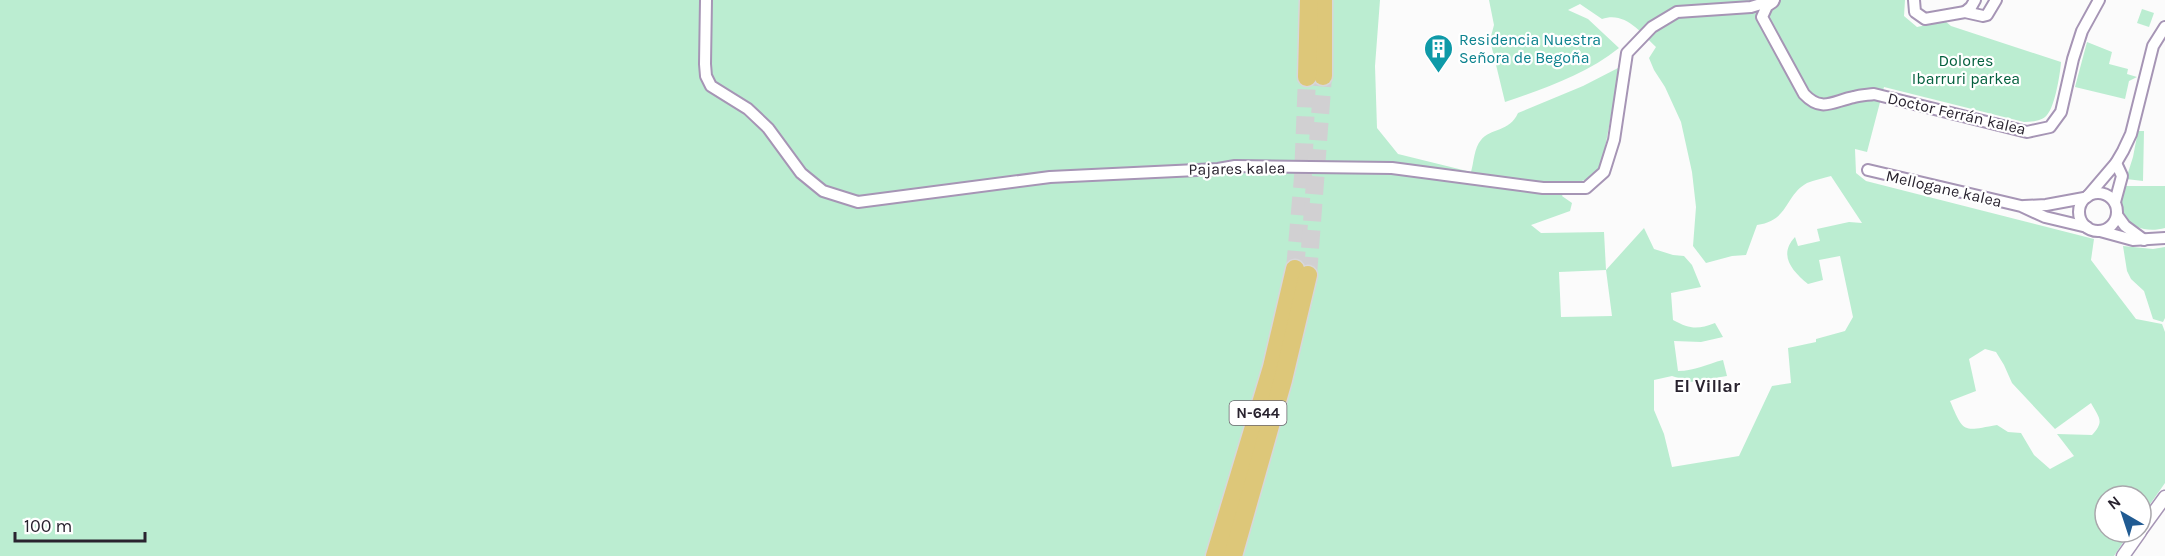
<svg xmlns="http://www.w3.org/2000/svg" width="2165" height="556" viewBox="0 0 2165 556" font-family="Karla,sans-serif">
<rect width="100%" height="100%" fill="#fbfbfb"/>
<!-- green -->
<g fill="#bbedd1" fill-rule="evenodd">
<path d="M0 0H1380L1375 66 1377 128 1398 154 1471 172C1474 162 1474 148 1481 140 1490 128 1510 132 1518 113L1583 86 1620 67 1602 164C1594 179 1584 181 1569 184L1562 196 1572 203 1570 211 1531 225 1541 233 1604 232 1606 270 1644 228 1654 249 1673 255 1684 256 1692 265 1701 287 1671 293 1673 320C1690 329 1697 330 1715 323L1723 337 1701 342 1674 341 1678 371C1695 371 1707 364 1723 360L1727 376 1690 382 1672 376 1654 380V410L1664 434 1672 467 1739 456 1772 386 1791 383 1788 348 1816 342V339L1845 331 1853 317 1840 256 1819 260 1823 280 1808 284C1792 271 1778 255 1795 237L1798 246 1820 241 1817 229 1849 222 1862 223 1831 176C1824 178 1814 180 1807 183 1785 195 1789 221 1757 225L1746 255 1732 256 1706 263 1693 246 1696 207 1692 172 1681 122 1665 87 1654 70 1649 58 1656 47C1640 32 1625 11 1602 19L1580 4 1568 10 1588 19 1619 48C1587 74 1543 89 1505 102L1490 40 1494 25 1489 0H1905L1904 16 1917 27 1945 21 1951 26 2061 62C2060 75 2055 106 2047 115 2042 121 2032 122 2024 122L1884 87 1867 152 1855 149 1856 173 1866 181 2094 239 2091 260 2136 319 2162 324 2165 332V483L2141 517V496H2105V532H2130L2114 556H0ZM1606 270 1612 316 1561 317 1559 272ZM1985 349 1996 352 2004 365 2012 383 2055 429 2091 403C2099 418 2105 421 2092 435L2057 434 2074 456 2050 469 2034 455 2021 433 2008 432 1997 425C1963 431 1964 434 1950 401L1976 391 1969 359Z"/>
<path d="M2142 9 2154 13 2149 27 2137 23Z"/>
<path d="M2087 42 2112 52 2109 64 2128 69 2127 74 2137 77 2129 81 2125 99 2075 87Z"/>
<path d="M2138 131H2144L2143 181 2126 179 2133 157Z"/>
<path d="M2124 186H2165V228C2135 236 2113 216 2124 186Z"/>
<path d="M2123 246 2153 249 2165 247V318L2163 322 2153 319 2144 291 2131 279 2127 271Z"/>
</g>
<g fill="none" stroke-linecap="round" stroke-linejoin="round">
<!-- motorway-tunnel -->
<g stroke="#d1d0d2" stroke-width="18" stroke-dasharray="18 9" stroke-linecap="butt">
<path d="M1295 269 1303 177 1307 77"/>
<path d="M1308 275 1323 76"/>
</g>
<defs>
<g id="minor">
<path d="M706 0 705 64 706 76 711 86 748 109 768 128 801 173 823 191 858 202 1050 177 1218 169 1235 166 1392 168 1543 188H1586L1604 172 1614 140 1627 53 1652 27 1677 12 1751 7 1774 0"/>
<path d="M1914 0 1915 12 1925 19 1965 12 1983 16 1987 15 1996 0"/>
<path d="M1773 2 1767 6 1762 17 1804 94C1822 113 1833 101 1854 97 1861 95 1868 95 1874 94L2027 132 2050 127 2061 112 2073 59 2082 31 2099 0"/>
<path d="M1965 12 1971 7 1975 0"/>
<path d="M1868 170 2021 206 2045 217 2087 227"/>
<circle cx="2098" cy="212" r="19"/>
<path d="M2087 197 2116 163 2123 151 2131 134 2153 46 2165 27"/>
<path d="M2115 202 2122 176 2116 163"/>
<path d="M2024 206 2046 205 2084 198"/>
<path d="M2117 215 2125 226 2144 240"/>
<path d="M2100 231 2133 240 2165 238"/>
</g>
<g id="tertiary">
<path d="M2141 530 2165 497"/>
<path d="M2123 556 2140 532"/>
</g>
<g id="motorway">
<path d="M1323 76V0"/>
<path d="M1307 77 1309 0"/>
<path d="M1215 556 1272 367 1295 269"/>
<path d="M1233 556 1283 380 1308 275"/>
</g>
</defs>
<!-- minor casing -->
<use href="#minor" stroke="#a695b5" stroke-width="14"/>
<!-- tertiary casing -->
<use href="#tertiary" stroke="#a695b5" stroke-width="15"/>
<!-- motorway casing -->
<use href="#motorway" stroke="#d8d7da" stroke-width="21"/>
<!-- minor -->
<use href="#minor" stroke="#fff" stroke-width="10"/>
<!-- tertiary -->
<use href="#tertiary" stroke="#fff" stroke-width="12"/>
<!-- motorway -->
<use href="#motorway" stroke="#ddc779" stroke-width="18"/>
</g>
<!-- icons -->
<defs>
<symbol id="building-pin" viewBox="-11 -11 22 30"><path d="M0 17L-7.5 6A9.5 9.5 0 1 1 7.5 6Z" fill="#0f9aa8" stroke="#fff"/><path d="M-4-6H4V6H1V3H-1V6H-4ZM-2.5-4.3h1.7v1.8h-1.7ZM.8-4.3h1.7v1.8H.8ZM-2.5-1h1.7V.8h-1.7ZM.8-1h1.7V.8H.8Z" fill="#fff"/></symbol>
</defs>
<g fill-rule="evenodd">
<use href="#building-pin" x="1422" y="32" width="33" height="45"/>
</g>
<g text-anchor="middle" stroke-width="4.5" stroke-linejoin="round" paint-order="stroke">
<!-- shield labels -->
<rect fill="#fff" stroke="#69656d" stroke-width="1.5" x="1229.5" y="401" width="57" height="24" rx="4.5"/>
<g font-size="15" font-weight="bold" fill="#29232f">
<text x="1258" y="418">N-644</text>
</g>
<!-- culture labels -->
<g font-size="16" fill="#0d838f" stroke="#fff" text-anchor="start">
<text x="1459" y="45">Residencia Nuestra<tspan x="1459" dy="18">Señora de Begoña</tspan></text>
</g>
<!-- park labels -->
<g font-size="16" fill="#04603e" stroke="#fff">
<text x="1966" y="66">Dolores<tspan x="1966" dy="18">Ibarruri parkea</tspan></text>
</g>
<!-- street labels -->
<g font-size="16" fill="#29232f" stroke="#fff">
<text transform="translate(1957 113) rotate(13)" y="6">Doctor Ferrán kalea</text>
<text transform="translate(1237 168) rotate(-1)" y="6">Pajares kalea</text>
<text transform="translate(1944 188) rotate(13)" y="6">Mellogane kalea</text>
</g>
<!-- neighbourhood labels -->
<g font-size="18" font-weight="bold" fill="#29232f" stroke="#fff">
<text x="1707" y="392">El Villar</text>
</g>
</g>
<!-- north arrow -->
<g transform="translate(2123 514) rotate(321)"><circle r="28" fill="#ffffff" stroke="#a9a7ac" stroke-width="1.5"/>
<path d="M0-4.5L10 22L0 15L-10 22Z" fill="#205b92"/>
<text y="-9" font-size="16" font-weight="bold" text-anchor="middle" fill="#29232f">N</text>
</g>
<!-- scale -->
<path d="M15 532v9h130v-9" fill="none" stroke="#29232f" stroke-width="3"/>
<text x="24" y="532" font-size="18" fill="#29232f" stroke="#ffffff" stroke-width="4.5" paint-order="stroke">100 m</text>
</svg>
